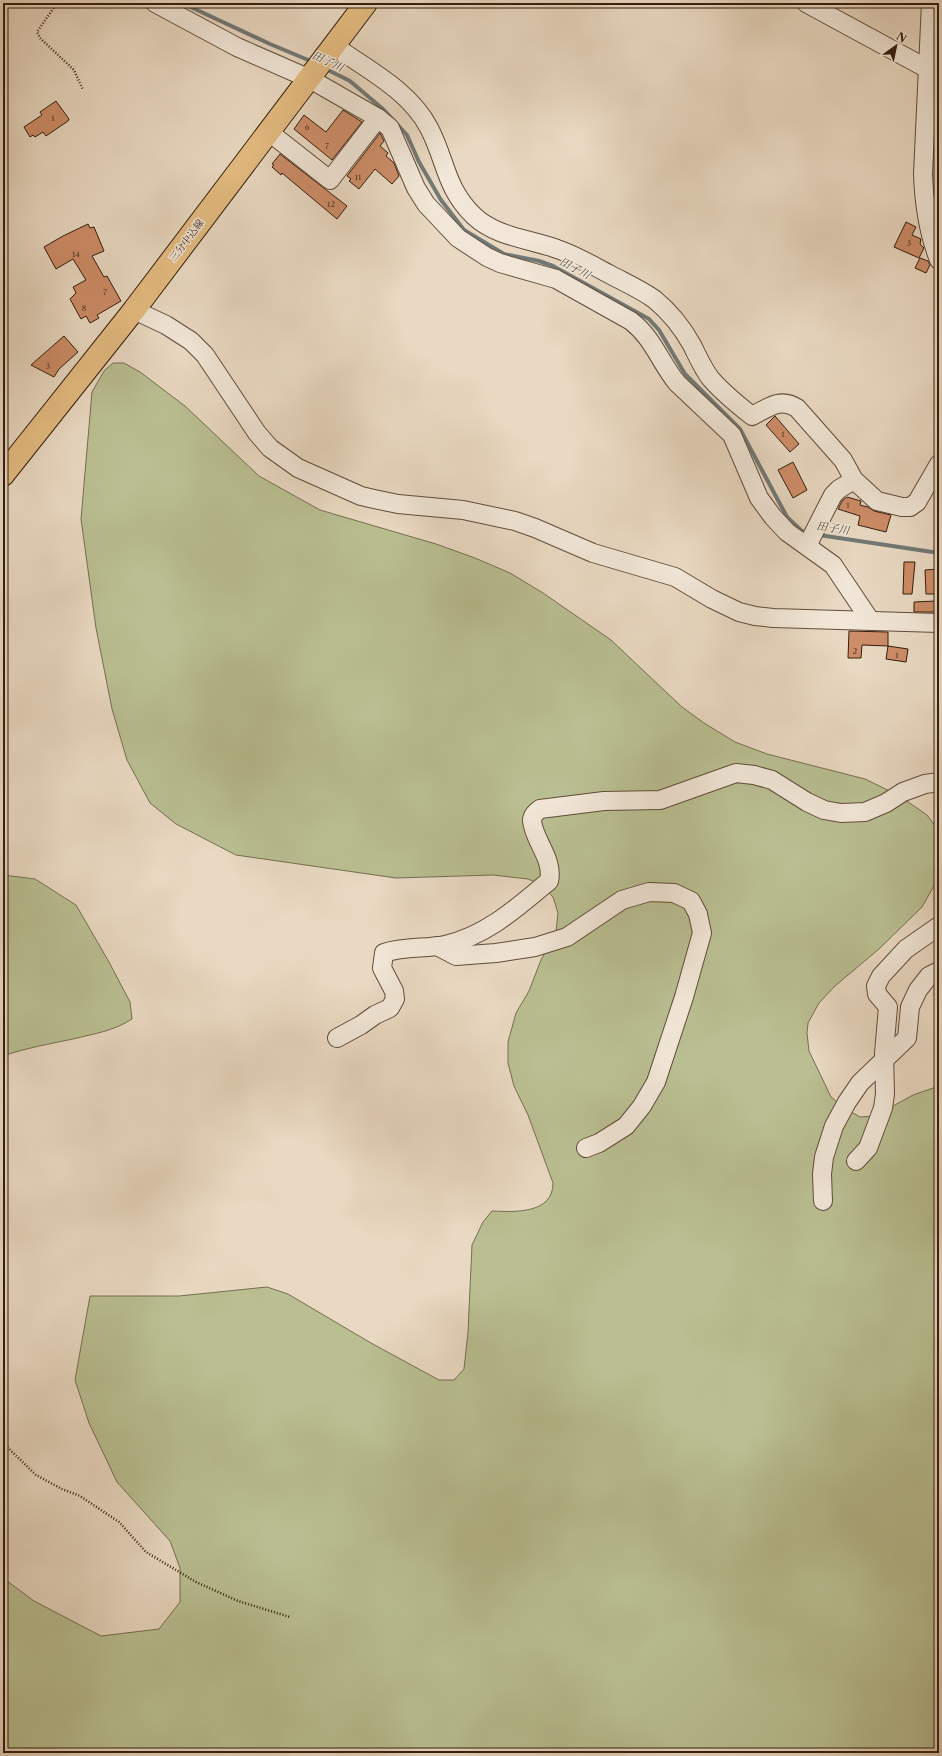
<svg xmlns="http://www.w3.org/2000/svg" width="942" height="1756" viewBox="0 0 942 1756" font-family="'Libre Caslon Text','Noto Serif JP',serif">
<rect width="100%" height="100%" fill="#e9d9c2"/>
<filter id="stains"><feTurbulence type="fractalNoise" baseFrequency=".005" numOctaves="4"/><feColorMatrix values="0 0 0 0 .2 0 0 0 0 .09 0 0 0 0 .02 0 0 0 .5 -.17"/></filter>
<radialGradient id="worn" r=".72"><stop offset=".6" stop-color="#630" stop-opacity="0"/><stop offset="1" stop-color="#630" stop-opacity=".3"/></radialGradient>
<!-- green -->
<g fill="#b9bf92" stroke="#766e50">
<path d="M113 363H124L140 372 185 406 259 476 320 510 436 544 475 558 510 573 543 593 611 640 682 707 704 723 735 742 767 754 865 779 898 795 927 815 939 831V877L922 907 879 949 835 986 819 1003 808 1023 807 1033 809 1051 831 1097 846 1109 860 1117 875 1116 913 1095 939 1086V1753H3V1578L34 1601 101 1636 159 1629 180 1602V1568L170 1541 117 1482 89 1423 75 1380 90 1296H179L267 1287 288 1294 371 1343 439 1380H454L464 1369 468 1332 472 1245 483 1222 492 1211C515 1212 553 1214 553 1183L528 1115 514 1086 508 1063V1042L516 1013 529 991 541 960 556 932 558 913 553 897 540 884 528 879 493 875 396 878 236 855 176 824 150 803 127 760 112 709 96 628 81 519 92 392 104 371Z"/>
<path d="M3 875 35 879 76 905 109 962 130 1002 132 1019C114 1031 93 1034 73 1039 49 1044 26 1048 3 1056Z"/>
</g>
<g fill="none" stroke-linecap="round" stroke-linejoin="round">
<!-- stream -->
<g stroke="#727977" stroke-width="4">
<path d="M182 3 270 44 313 62"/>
<path d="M324 68 350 81 384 110 407 135 419 162 441 200 464 230 504 254 539 261 553 266 649 319 659 330 685 374 740 429 787 517 804 533H808"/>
<path d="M819 535 939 553"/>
</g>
</g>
<!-- building -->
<g fill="#cd8d68" stroke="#341d0d">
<path d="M56 101 69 119 68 121 46 136 43 132 35 137 33 135 30 137 24 127 42 115 40 112Z"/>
<path d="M343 110 362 122 332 160 294 129 304 115 326 132Z"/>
<path d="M380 133 384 141 380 146 388 153 386 156 394 163 399 176 392 184 375 169 359 189 349 181 351 179 347 176Z"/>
<path d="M280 154 347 206 337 219 282 173 281 175 272 167 274 165 272 164Z"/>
<path d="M906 222 916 227 912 235 921 239 920 244 924 248 919 258 894 247Z"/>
<path d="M88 224 90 228 94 227 104 251 92 256 104 277 107 276 121 301 97 315 99 318 90 323 86 316 81 319 70 299 76 293 73 287 86 280 73 259 56 269 44 247 63 236Z"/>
<path d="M920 258 928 261 930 265 926 273 915 268Z"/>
<path d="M64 336 78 352 59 369 54 377 31 365Z"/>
<path d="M775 416 799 444 790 452 766 425Z"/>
<path d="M793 462 807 490 793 498 778 470Z"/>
<path d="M847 497 861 501 860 505 868 507 874 511 891 515 886 532 858 525 860 516 838 509 842 501Z"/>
<path d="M904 562H915L912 594H903Z"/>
<path d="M939 569V594H926L925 570Z"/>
<path d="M936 601V612H914V602Z"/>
<path d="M849 631 888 632V646L862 645 861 658H848Z"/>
<path d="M888 646 908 649 906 662 886 659Z"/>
</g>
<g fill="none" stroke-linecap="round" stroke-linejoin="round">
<defs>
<g id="minor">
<path d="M155 3 237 47 310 79 378 118 390 128 416 188 426 204 458 238 487 257 500 263 556 279 631 321C653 338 660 362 677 383L732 435 759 498 773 517 787 532 833 565 870 620"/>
<path d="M806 3 937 74"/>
<path d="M931 3 923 174C924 204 928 232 939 260"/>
<path d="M334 46C367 69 410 91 429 128 446 160 445 188 474 216 496 237 530 239 557 249 575 255 592 265 609 274 624 282 640 289 654 299 670 312 682 327 692 345 698 357 703 369 711 379 723 393 738 405 752 416 768 408 780 397 797 408L843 460 854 480 877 501 902 507H910L917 502 939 464"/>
<path d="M269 132 330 180 378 118"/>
<path d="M134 310 166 325 191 341 205 355 257 433 270 448 298 468 361 496 374 499 398 504 463 510 515 521 535 528 593 553 675 577 712 599 739 612 755 616 773 618 939 623"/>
<path d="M807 546 833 495 839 489 854 480"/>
<path d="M437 946 456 956 496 953 535 947 567 937 622 900 649 892 674 893 691 901 698 914 702 933 684 997 656 1082 642 1106 626 1126 599 1143 586 1148"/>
<path d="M337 1038 361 1025 375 1015 390 1008 395 999 394 991 382 968 384 953C404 946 425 949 445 945 486 936 518 907 549 881 554 859 534 841 532 821 532 815 536 812 540 809L604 801 660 800 736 773 754 775 772 780 807 802 824 810 841 813 865 812 886 803 903 792 925 784 939 782"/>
<path d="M856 1161 868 1148 883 1108 885 1094 884 1053 888 1007 877 994 876 986 881 976 906 949 939 926"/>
<path d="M823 1201 822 1174 824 1157 834 1126 847 1102 860 1083 907 1038 910 1007 918 990 929 976 939 971"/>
</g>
<path id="major" d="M3 475 134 310 366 3"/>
</defs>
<!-- minor casing -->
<use href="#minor" stroke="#614c3a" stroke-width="20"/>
<!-- major casing -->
<use href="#major" stroke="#341d0d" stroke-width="24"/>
<!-- path -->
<g stroke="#341d0d" stroke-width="2.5" stroke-dasharray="1 2" stroke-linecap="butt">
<path d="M57 3 37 32 40 38 74 70 83 90"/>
<path d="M3 1443 36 1475 62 1489 80 1496 119 1522 146 1552 196 1582 238 1601 290 1617"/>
</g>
<!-- minor -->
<use href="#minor" stroke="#f1e6d7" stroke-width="18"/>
<!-- major -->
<use href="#major" stroke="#e4bc81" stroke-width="22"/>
</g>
<g text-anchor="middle" stroke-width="3" stroke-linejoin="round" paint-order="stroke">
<!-- number labels -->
<g font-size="8" fill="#5a3924">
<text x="53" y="121">1</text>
<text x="307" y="130">6</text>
<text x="327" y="149">7</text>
<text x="358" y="180">11</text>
<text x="331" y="207">12</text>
<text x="909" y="246">3</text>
<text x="76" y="257">14</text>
<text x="105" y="295">7</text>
<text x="84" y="311">8</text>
<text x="48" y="369">3</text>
<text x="783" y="437">1</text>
<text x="848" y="508">1</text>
<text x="855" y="654">2</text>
<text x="897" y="658">1</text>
</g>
<!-- street labels -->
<g font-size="10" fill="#341d0d" stroke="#f1e6d7">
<text transform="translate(186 240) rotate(-53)" y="4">三分中込線</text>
</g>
<!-- water labels -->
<g font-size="11" font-style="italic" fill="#534b42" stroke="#f1e6d7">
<text transform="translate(328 61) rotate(25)" y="4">田子川</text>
<text transform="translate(575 268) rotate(28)" y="4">田子川</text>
<text transform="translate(833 528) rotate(9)" y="4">田子川</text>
</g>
</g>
<!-- margin -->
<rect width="942" height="1756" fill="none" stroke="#e9d9c2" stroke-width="16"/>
<rect x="4" y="4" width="934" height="1748" fill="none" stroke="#341d0d" stroke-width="2"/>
<rect x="8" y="8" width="926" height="1740" fill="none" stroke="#341d0d"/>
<!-- north arrow -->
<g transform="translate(896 46) rotate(33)" stroke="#f1e6d7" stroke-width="3" paint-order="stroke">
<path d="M0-3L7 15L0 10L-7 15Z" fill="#341d0d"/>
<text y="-6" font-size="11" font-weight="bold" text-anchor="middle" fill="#341d0d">N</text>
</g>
<rect width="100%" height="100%" filter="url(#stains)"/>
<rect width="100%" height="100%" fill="url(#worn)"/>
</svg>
